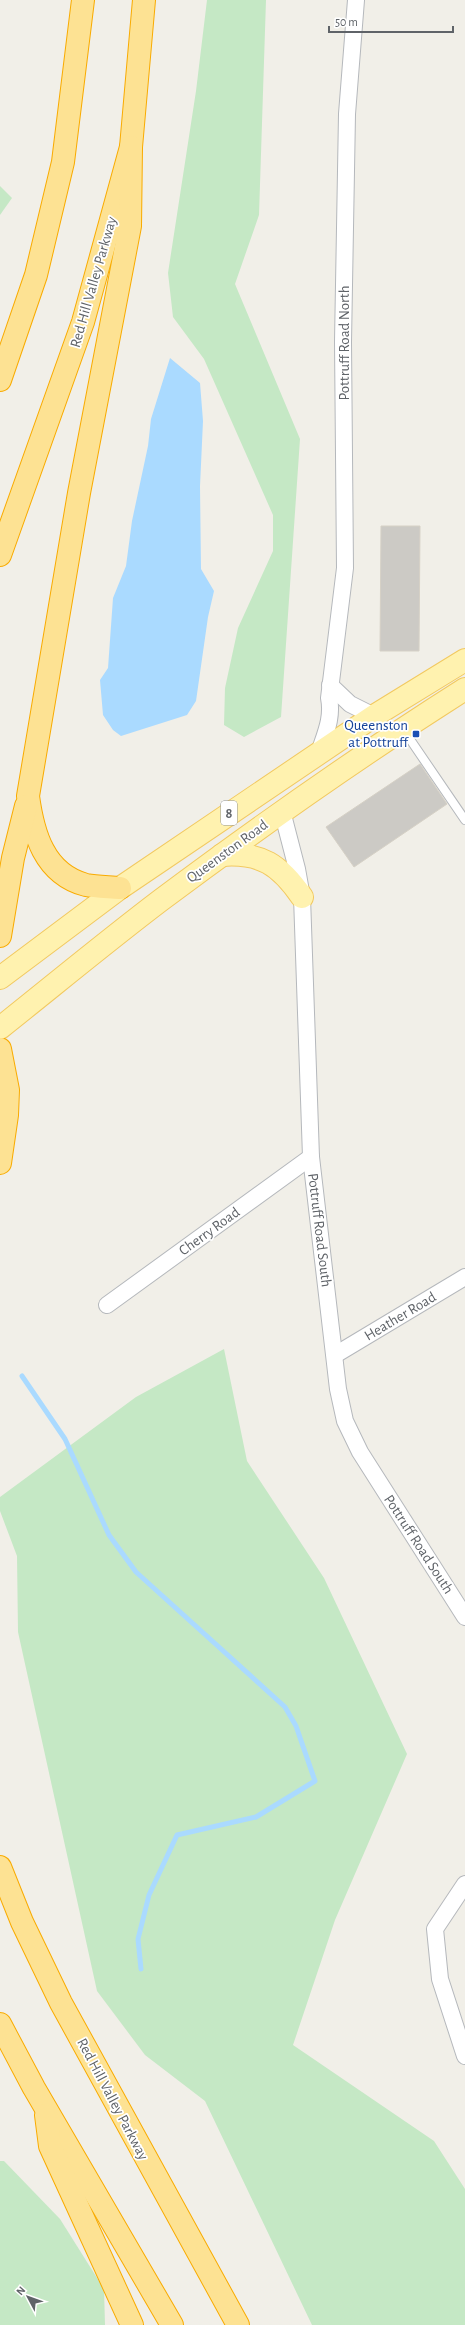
<svg xmlns="http://www.w3.org/2000/svg" width="465" height="2325" viewBox="0 0 465 2325" font-family="'Alegreya Sans',sans-serif">
<rect width="100%" height="100%" fill="#f1efe8"/>
<!-- green -->
<g fill="#c5e8c5">
<path d="M207 0H266L259 215 235 284 300 439 281 717 244 737 224 725 225 688 238 628 273 551V515L204 359 173 317 168 273 196 91Z"/>
<path d="M0 186 12 198 0 215Z"/>
<path d="M224 1349 247 1461 324 1578 407 1754 335 1920 293 2045 434 2141 465 2189V2325H312L205 2101 145 2055 97 1991 18 1632 17 1556 0 1511V1497L136 1397Z"/>
<path d="M0 2161H4L60 2219 104 2289 105 2325H0Z"/>
</g>
<!-- water -->
<path fill="#aadaff" d="M170 358 200 383 203 421 200 486 201 569 214 591 208 617 196 701 187 715 121 736 113 730 103 715 100 680 108 668 113 598 126 566 132 521 148 446 151 419Z"/>
<g fill="none" stroke-linecap="round" stroke-linejoin="round">
<!-- stream -->
<path stroke="#aadaff" stroke-width="5" d="M22 1376 65 1439 109 1535 136 1572 285 1707 296 1726 315 1781 256 1817 177 1835 149 1895 138 1939 141 1969"/>
</g>
<!-- building -->
<g fill="#cccac5" stroke="#d6d1c6">
<path d="M381 526H420L419 651H380Z"/>
<path d="M420 764 447 804 354 867 326 827Z"/>
</g>
<g fill="none" stroke-linecap="round" stroke-linejoin="round">
<defs>
<path id="service" d="M403 729 465 820"/>
<g id="minor">
<path d="M330 685 350 704 374 716"/>
<path d="M319 753C325 734 333 718 329 698L345 568 343 342 347 114 356 0"/>
<path d="M282 811 297 869 302 897 311 1157 338 1389 345 1421 360 1452 465 1617"/>
<path d="M107 1305 311 1157"/>
<path d="M335 1355 465 1277"/>
<path d="M465 1884 435 1929 440 1979 465 2056"/>
</g>
<g id="primary">
<path d="M222 855C261 852 280 865 302 897"/>
<path d="M0 978 120 888 374 716 465 660"/>
<path d="M0 1028C54 985 107 941 161 900 260 826 361 755 465 689"/>
</g>
<g id="motorway">
<path d="M0 380 36 275 63 162 83 0"/>
<path d="M0 555 83 322 131 147 144 0"/>
<path d="M120 888C109 887 96 887 86 885 44 874 33 833 28 796L79 493 130 226 131 147"/>
<path d="M0 936 13 858 26 806"/>
<path d="M0 1049 8 1090 7 1115 0 1163"/>
<path d="M0 1867 22 1922 61 2003 238 2325"/>
<path d="M0 2024 34 2088 172 2325"/>
<path d="M46 2115 50 2146 132 2325"/>
</g>
</defs>
<!-- service casing -->
<use href="#service" stroke="#b5b8bc" stroke-width="10"/>
<!-- minor casing -->
<use href="#minor" stroke="#b5b8bc" stroke-width="18"/>
<!-- primary casing -->
<use href="#primary" stroke="#f2c960" stroke-width="24"/>
<!-- motorway casing -->
<use href="#motorway" stroke="#f9ab00" stroke-width="24"/>
<!-- service -->
<use href="#service" stroke="#fff" stroke-width="8"/>
<!-- minor -->
<use href="#minor" stroke="#fff" stroke-width="16"/>
<!-- primary -->
<use href="#primary" stroke="#fff2af" stroke-width="22"/>
<!-- motorway -->
<use href="#motorway" stroke="#fde293" stroke-width="22"/>
</g>
<!-- markers -->
<rect fill="#1a4fb4" stroke="#fff" stroke-width="1.5" x="412" y="730" width="8" height="8" rx="2"/>
<g text-anchor="middle" stroke-width="3.5" stroke-linejoin="round" paint-order="stroke">
<!-- shield labels -->
<rect fill="#fff" stroke="#8f9295" stroke-width="1" x="221" y="801" width="16" height="24" rx="3"/>
<g font-size="14" font-weight="bold" fill="#5f6368">
<text x="229" y="818">8</text>
</g>
<!-- street labels -->
<g font-size="15" fill="#5f6368" stroke="#fff">
<text transform="translate(93 282) rotate(-74)" y="5">Red Hill Valley Parkway</text>
<text transform="translate(344 343) rotate(-90)" y="5">Pottruff Road North</text>
<text transform="translate(227 851) rotate(-36)" y="5">Queenston Road</text>
<text transform="translate(320 1230) rotate(83)" y="5">Pottruff Road South</text>
<text transform="translate(209 1231) rotate(-36)" y="5">Cherry Road</text>
<text transform="translate(400 1316) rotate(-31)" y="5">Heather Road</text>
<text transform="translate(419 1544) rotate(57)" y="5">Pottruff Road South</text>
<text transform="translate(113 2099) rotate(62)" y="5">Red Hill Valley Parkway</text>
</g>
<!-- transit labels -->
<g font-size="15" fill="#164399" stroke="#fff" text-anchor="end">
<text x="408" y="730">Queenston<tspan x="408" dy="17">at Pottruff</tspan></text>
</g>
</g>
<!-- north arrow -->
<g transform="translate(28 2297) rotate(311)" stroke="#ffffff" stroke-width="3" paint-order="stroke">
<path d="M0-3L7 15L0 10L-7 15Z" fill="#5f6368"/>
<text y="-6" font-size="11" font-weight="bold" text-anchor="middle" fill="#5f6368">N</text>
</g>
<!-- scale -->
<path d="M329 26v6h124v-6" fill="none" stroke="#5f6368" stroke-width="2"/>
<text x="335" y="26" font-size="12" fill="#5f6368" stroke="#ffffff" stroke-width="3" paint-order="stroke">50 m</text>
</svg>
